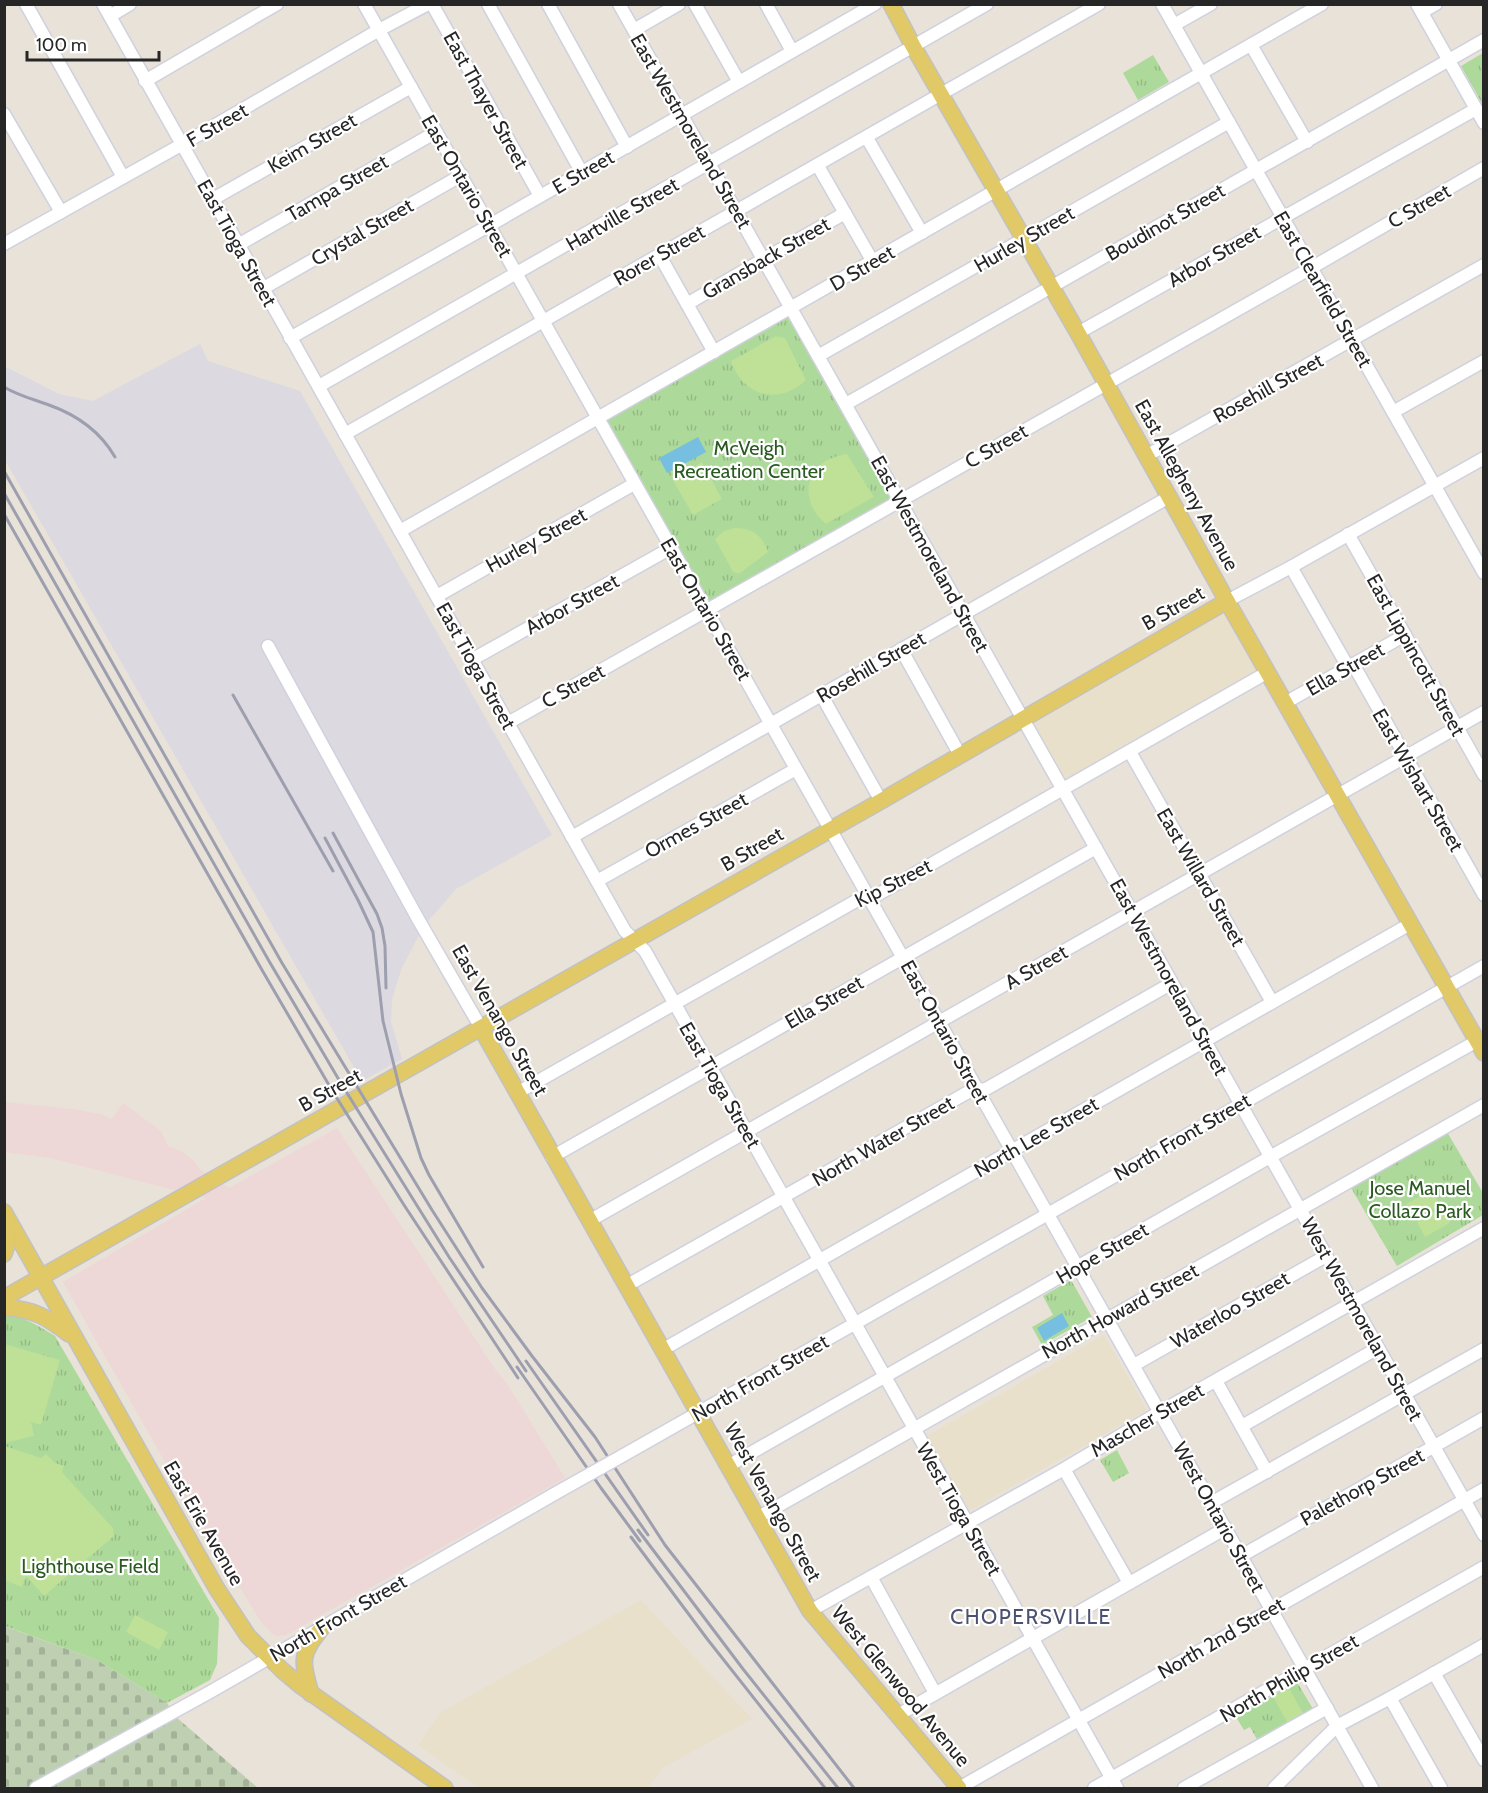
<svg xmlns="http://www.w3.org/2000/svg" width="1488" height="1793" viewBox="0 0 1488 1793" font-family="Cabin,sans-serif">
<defs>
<pattern id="cemetery-stones" width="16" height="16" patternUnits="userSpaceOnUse" patternTransform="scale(1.5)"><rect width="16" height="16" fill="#bfd0b2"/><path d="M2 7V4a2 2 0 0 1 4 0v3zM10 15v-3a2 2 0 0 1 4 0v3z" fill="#a4b299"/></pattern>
<pattern id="park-tufts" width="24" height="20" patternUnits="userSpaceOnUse" patternTransform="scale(1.5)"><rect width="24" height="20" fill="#add99b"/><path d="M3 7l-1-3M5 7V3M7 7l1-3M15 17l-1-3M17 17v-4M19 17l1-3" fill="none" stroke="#95ba85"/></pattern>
</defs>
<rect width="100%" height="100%" fill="#e8e2d9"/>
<!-- industrial -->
<path fill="#dcd9e0" d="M200 344 208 361 300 391 552 835 456 889 423 927 401 970 392 999 391 1022 402 1059 362 1081 5 460 4 366 59 394 93 401Z"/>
<!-- education -->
<g fill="#e8e0ca">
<path d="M1227 601 1268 672 1063 789 1024 719Z"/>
<path d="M1104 1335 1147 1410 969 1511 927 1436Z"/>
<path d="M641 1600 752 1719 662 1768 647 1788H479L418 1745 441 1712Z"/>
</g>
<!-- medical -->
<path fill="#eed7d7" d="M4 1102 72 1109 100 1114 112 1119 123 1103 161 1131 168 1146 181 1151 194 1161 199 1169 229 1188 337 1128 495 1369 508 1385 565 1478 286 1635 275 1636 261 1622 190 1506 63 1282 206 1198 50 1158 5 1152Z"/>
<!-- cemetery -->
<path fill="url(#cemetery-stones)" d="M4 1626 97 1660 167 1703 176 1717 258 1788H5Z"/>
<!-- park -->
<g fill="url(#park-tufts)">
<path d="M1483 53V105L1461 66Z"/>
<path d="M1153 55 1169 82 1138 100 1123 73Z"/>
<path d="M791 308 900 501 707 611 597 418Z"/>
<path d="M1447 1132 1483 1193V1215L1397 1266 1351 1188Z"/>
<path d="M1071 1280 1092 1317 1042 1345 1032 1327 1053 1315 1043 1296Z"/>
<path d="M4 1315C23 1315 40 1327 55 1336L219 1618 217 1664 210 1680 167 1703 97 1660 5 1626Z"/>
<path d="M1117 1450 1129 1473 1113 1482 1100 1460Z"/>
<path d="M1297 1682 1313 1709 1258 1741 1250 1727 1244 1730 1236 1717Z"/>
</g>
<!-- pitch -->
<g fill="#bee097">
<path d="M776 336 785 338 806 380C779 406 742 396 731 361Z"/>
<path d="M847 454 874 497 826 524C807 510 801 482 820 465 828 458 837 456 847 454Z"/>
<path d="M702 462 722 499 693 515 672 479Z"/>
<path d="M734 528C752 527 763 536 768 552L739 574 733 572 715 539 724 531Z"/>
<path d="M1431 1190 1440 1205 1415 1219 1406 1204Z"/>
<path d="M1442 1208 1450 1223 1425 1237 1417 1222Z"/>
<path d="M5 1344 60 1360 41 1425 31 1422 34 1436 5 1443Z"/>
<path d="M5 1446 41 1458 46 1454 55 1463 64 1466 62 1472 113 1528 114 1536 44 1596 26 1576 22 1587 5 1580Z"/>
<path d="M135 1615 168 1632 159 1650 126 1632Z"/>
<path d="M1289 1688 1303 1713 1287 1722 1273 1697Z"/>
</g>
<!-- water -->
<g fill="#76bfe0">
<path d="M698 437 706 452 667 473 659 458Z"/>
<path d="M1062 1313 1069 1326 1044 1341 1037 1328Z"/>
</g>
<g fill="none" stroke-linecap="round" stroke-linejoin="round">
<defs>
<g id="minor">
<path d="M26 4 123 177"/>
<path d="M103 4 625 931 645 951 1117 1788"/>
<path d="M364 4 1372 1788"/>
<path d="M432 4 540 196"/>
<path d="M488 4 582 173"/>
<path d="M548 4 627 147"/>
<path d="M619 4 1484 1535"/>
<path d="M695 4 739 82"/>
<path d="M766 4 792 51"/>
<path d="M1162 4 1484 573"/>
<path d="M1417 4 1484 123"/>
<path d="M1422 12 1436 4"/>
<path d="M110 16 130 4"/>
<path d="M1174 25 1211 4"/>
<path d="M634 30 679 4"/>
<path d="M1251 45 1307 142"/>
<path d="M145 81 277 4"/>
<path d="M4 114 61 212"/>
<path d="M867 138 922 233"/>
<path d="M818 166 873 262"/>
<path d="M213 199 411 87"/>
<path d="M4 244 181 145 379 30 428 4"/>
<path d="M238 245 436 132"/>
<path d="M660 256 714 352"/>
<path d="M262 289 462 175"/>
<path d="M687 304 764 259 845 213"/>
<path d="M1078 333 1476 109"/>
<path d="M290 338 490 225 875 4"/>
<path d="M818 356 1229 122"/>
<path d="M319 386 987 4"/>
<path d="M846 404 1484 40"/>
<path d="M1393 412 1484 361"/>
<path d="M345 434 1099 4"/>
<path d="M1146 456 1484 265"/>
<path d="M400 531 1322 4"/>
<path d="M1348 534 1484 775"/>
<path d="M1291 567 1348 667"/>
<path d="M437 596 634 484"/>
<path d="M1227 601 1291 567 1484 458"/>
<path d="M268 646 418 919 481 1028"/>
<path d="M901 649 960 755"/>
<path d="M473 659 671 548"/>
<path d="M1353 664 1484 895"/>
<path d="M822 696 881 801"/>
<path d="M1285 703 1405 635"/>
<path d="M508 723 1311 268 1484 168"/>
<path d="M1130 752 1272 1002"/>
<path d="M572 837 1169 497"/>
<path d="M597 881 796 769"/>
<path d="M517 1093 861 898 877 895 1268 672"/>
<path d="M552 1157 1096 848"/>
<path d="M589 1221 1484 712"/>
<path d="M626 1286 970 1091 986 1089 1172 983"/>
<path d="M662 1350 1410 924"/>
<path d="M1134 1365 1326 1256"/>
<path d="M1216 1381 1267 1472"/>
<path d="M1242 1426 1378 1348"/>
<path d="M622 1456 1484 966"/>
<path d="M728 1466 1277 1153 1477 1041"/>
<path d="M1064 1469 1129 1583"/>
<path d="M1211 1503 1484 1349"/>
<path d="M757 1518 1484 1105"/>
<path d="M1241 1556 1484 1418"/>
<path d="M871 1577 935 1693"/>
<path d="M810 1611 1064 1469 1160 1412 1484 1228"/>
<path d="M1434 1673 1484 1760"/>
<path d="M1390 1698 1441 1788"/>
<path d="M898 1715 1226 1528"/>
<path d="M36 1788 210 1692 556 1493"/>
<path d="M959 1788 1484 1489"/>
<path d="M1094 1788 1484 1567"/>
<path d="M1184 1788 1327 1708"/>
<path d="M1274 1788 1337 1726 1390 1698 1484 1645"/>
</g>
<g id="major">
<path d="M891 4 913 46 1078 333 1227 601 1484 1053"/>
<path d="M481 1028 810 1611 959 1788"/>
<path d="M4 1212 217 1589 248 1636 282 1670 301 1686 445 1788"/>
<path d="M4 1254 8 1242 7 1220"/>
<path d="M4 1298 881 801 1227 601"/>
<path d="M4 1307C35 1310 45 1316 69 1334"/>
<path d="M311 1694C301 1658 300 1656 323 1626"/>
</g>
</defs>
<!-- minor casing -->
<use href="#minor" stroke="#cfd1de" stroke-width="15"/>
<!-- major casing -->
<use href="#major" stroke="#c2c2c2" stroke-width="18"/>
<!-- minor -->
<use href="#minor" stroke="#fff" stroke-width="12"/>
<!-- major -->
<use href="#major" stroke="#e0c966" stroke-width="15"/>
<!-- rail -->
<g stroke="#9d9faf" stroke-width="3">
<path d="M4 387C19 396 33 399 49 405 77 415 100 431 115 457"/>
<path d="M4 471 282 963 432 1210 482 1288 532 1356 595 1437 665 1545 854 1788"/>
<path d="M4 493 269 961 342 1085 449 1257 526 1371"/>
<path d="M4 514 262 970 333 1092 404 1205 518 1378"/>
<path d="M233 695 333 871"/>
<path d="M333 833 377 914 382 928 385 946 386 988"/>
<path d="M325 838 358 900 373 932 383 1021 401 1094 421 1158 429 1175 483 1267"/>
<path d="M526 1361 648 1535"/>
<path d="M517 1367 601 1488 640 1541"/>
<path d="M638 1530 743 1669 838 1788"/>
<path d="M631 1537 708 1640 825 1788"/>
</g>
<defs>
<path id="minor-bridge" d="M556 1493 622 1456"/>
</defs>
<!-- minor-bridge casing -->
<use href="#minor-bridge" stroke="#cfd1de" stroke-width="15" stroke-linecap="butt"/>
<!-- minor-bridge -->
<use href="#minor-bridge" stroke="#fff" stroke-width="12"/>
</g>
<g text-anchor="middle" stroke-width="4.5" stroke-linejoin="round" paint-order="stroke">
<!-- street labels -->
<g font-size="20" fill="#262626" stroke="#fff">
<text transform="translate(486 100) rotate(61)" y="7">East Thayer Street</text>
<text transform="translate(217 125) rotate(-30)" y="7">F Street</text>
<text transform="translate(691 131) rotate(60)" y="7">East Westmoreland Street</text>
<text transform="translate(312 143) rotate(-30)" y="7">Keim Street</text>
<text transform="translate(583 172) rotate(-30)" y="7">E Street</text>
<text transform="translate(467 186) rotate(60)" y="7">East Ontario Street</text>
<text transform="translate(337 188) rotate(-30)" y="7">Tampa Street</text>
<text transform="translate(1419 206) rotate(-30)" y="7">C Street</text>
<text transform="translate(622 214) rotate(-30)" y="7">Hartville Street</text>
<text transform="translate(1165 222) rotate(-30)" y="7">Boudinot Street</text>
<text transform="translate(362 232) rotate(-30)" y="7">Crystal Street</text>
<text transform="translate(1024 239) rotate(-30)" y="7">Hurley Street</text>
<text transform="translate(237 243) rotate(61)" y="7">East Tioga Street</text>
<text transform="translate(659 255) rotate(-30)" y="7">Rorer Street</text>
<text transform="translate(1214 256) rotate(-30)" y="7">Arbor Street</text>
<text transform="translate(766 258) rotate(-30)" y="7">Gransback Street</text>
<text transform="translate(862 268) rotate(-30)" y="7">D Street</text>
<text transform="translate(1323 289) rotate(60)" y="7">East Clearfield Street</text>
<text transform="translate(1268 388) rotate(-29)" y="7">Rosehill Street</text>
<text transform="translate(996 446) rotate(-30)" y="7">C Street</text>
<text transform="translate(1187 485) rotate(61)" y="7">East Allegheny Avenue</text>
<text transform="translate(536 540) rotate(-29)" y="7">Hurley Street</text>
<text transform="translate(930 554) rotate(61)" y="7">East Westmoreland Street</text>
<text transform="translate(572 604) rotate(-29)" y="7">Arbor Street</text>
<text transform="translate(1173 608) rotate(-30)" y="7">B Street</text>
<text transform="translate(706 609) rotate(60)" y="7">East Ontario Street</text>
<text transform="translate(1416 655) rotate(61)" y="7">East Lippincott Street</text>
<text transform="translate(476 666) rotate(61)" y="7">East Tioga Street</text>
<text transform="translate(871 667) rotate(-30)" y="7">Rosehill Street</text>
<text transform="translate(1345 669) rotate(-30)" y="7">Ella Street</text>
<text transform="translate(573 686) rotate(-29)" y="7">C Street</text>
<text transform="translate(1418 780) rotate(60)" y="7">East Wishart Street</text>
<text transform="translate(696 825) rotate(-29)" y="7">Ormes Street</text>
<text transform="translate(752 849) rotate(-30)" y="7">B Street</text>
<text transform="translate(1201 877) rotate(60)" y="7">East Willard Street</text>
<text transform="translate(893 883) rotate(-27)" y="7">Kip Street</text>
<text transform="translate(1036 967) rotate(-30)" y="7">A Street</text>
<text transform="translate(1169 977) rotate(61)" y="7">East Westmoreland Street</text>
<text transform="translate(824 1002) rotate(-30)" y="7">Ella Street</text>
<text transform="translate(500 1020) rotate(60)" y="7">East Venango Street</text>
<text transform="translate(945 1032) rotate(61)" y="7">East Ontario Street</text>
<text transform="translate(720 1085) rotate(60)" y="7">East Tioga Street</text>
<text transform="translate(330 1090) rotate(-29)" y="7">B Street</text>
<text transform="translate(1036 1137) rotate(-30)" y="7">North Lee Street</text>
<text transform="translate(1182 1137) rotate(-30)" y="7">North Front Street</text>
<text transform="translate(883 1141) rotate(-30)" y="7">North Water Street</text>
<text transform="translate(1102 1253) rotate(-30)" y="7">Hope Street</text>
<text transform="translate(1230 1310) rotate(-30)" y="7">Waterloo Street</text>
<text transform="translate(1120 1311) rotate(-29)" y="7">North Howard Street</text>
<text transform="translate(1362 1319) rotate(61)" y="7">West Westmoreland Street</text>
<text transform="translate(760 1378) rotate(-30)" y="7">North Front Street</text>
<text transform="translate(1147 1420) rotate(-30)" y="7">Mascher Street</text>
<text transform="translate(1362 1487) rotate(-29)" y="7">Palethorp Street</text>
<text transform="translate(773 1502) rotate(61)" y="7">West Venango Street</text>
<text transform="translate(959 1509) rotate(60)" y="7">West Tioga Street</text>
<text transform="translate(1219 1517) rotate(61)" y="7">West Ontario Street</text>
<text transform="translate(204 1523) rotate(60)" y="7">East Erie Avenue</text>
<text transform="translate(338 1618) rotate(-30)" y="7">North Front Street</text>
<text transform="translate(1221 1638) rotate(-30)" y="7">North 2nd Street</text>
<text transform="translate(1289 1678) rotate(-30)" y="7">North Philip Street</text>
<text transform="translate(901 1686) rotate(50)" y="7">West Glenwood Avenue</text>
</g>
<!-- park labels -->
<g font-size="20" fill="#295a20" stroke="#fff">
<text x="749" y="455">McVeigh<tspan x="749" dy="23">Recreation Center</tspan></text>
<text x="1420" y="1195">Jose Manuel<tspan x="1420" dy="23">Collazo Park</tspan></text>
<text x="90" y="1573">Lighthouse Field</text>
</g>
<!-- neighbourhood labels -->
<g font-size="21" letter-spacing="1.5" fill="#4c5171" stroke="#fff">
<text x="1031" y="1624">CHOPERSVILLE</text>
</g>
</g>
<!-- border -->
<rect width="1488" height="1793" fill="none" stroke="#262626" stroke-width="12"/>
<!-- scale -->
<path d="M27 51v9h132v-9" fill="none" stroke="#262626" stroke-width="3"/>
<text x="36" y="51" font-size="18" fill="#262626" stroke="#ffffff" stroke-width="4.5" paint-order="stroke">100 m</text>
</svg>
